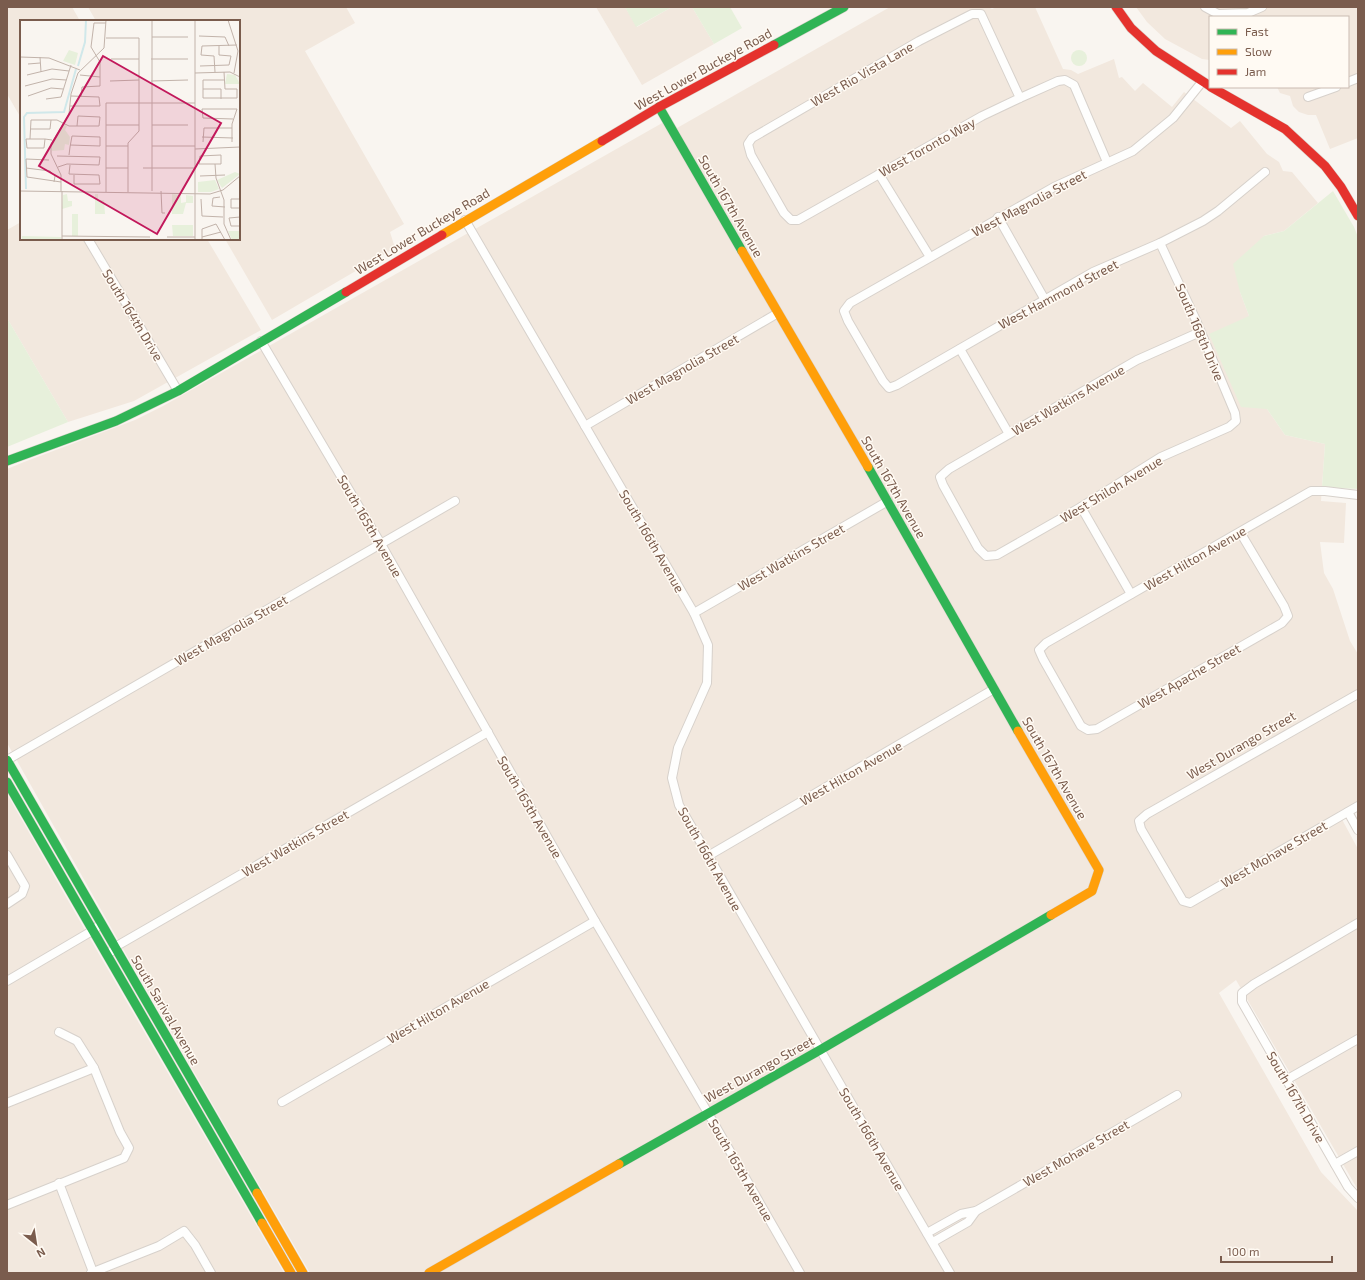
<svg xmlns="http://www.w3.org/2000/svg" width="1365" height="1280" viewBox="0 0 1365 1280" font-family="'Exo 2',sans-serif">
<rect width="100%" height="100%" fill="#f9f5f0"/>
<!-- residential -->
<g fill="#f2e8de">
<path d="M7 7H72L80 21H21V118L7 94Z"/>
<path d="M88 7H346L355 23 305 51 404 224 390 232 395 248 272 320 225 239H239V21H96Z"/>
<path d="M596 7H625L637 27 672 7H692L714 44 642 85Z"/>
<path d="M890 7H988L992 9 997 7H1035L1063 69 1071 70 1078 74 1114 59 1119 78 1122 77 1135 91 1143 83 1172 107 1184 92 1231 128 1240 121 1267 154 1279 162 1283 171 1292 172 1318 203 1284 231 1264 236 1240 292 1249 316 1267 409 1285 435 1325 444 1321 501 1346 503 1344 543 1320 542 1324 573 1333 589 1350 641 1358 654V801L1338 812 1358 849V1190L1236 980 1219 993 1321 1172 1358 1211V1273H310L126 954 7 743V469L24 462 135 420 163 406 671 118 677 128Z"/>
<path d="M1136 7H1358V138L1330 149 1316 115H1308L1299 112 1293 106 1290 96 1280 93 1277 87H1348V17H1210V60L1202 59 1165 39 1147 22Z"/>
<path d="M21 222V239H207L261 330 134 401 68 422 7 318V230Z"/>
<path d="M7 794 81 923 284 1273H7Z"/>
</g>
<!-- green -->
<g fill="#e7f0db">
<path d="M625 7H672L636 27Z"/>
<path d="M692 7H730L742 28 714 44Z"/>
<circle cx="1079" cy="58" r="8"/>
<path d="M1333 191 1354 227 1358 237V489L1322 487 1325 444 1285 435 1267 409 1241 407 1209 334 1249 316 1240 292 1233 264 1264 236 1284 231Z"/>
<path d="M7 318 68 422 7 447Z"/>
</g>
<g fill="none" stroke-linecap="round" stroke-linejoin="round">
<defs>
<g id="street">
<path d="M1205 7 1218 14 1248 13 1262 7"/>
<path d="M1202 82 1173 118 1133 151 1054 187 850 303 844 311 848 321 883 381 889 388 897 385 1093 272 1160 243 1203 221 1218 211 1265 172"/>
<path d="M1348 82 1358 78"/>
<path d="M1308 97 1336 87"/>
<path d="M1020 98 981 14H972L919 41 752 138 748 144 751 155 784 213 791 220H798L982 116 1020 98 1058 81 1065 80 1074 85 1107 162"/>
<path d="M879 174 930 257"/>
<path d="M998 217 1045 300"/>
<path d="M465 220 694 613 708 645 707 683 678 748 672 778 679 805 847 1096 950 1273"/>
<path d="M88 239 178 391"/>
<path d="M1160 243 1195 318 1235 413 1236 421 1229 427 1161 457 1081 507 997 555 986 556 978 548 943 485 940 477 949 469 1137 360 1200 332"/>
<path d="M261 341 381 544 595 921 708 1113 800 1273"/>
<path d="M960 349 1009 434"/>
<path d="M585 426 778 313"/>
<path d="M1081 507 1131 594"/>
<path d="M1240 532 1284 606 1288 616 1282 623 1097 729 1088 730 1081 726 1043 659 1039 650 1046 643 1311 491H1325L1358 495"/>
<path d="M694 613 888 501"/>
<path d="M1358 694 1147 814 1139 821 1141 829 1183 901 1190 903 1358 806"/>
<path d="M7 760 455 501"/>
<path d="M1348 812 1358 830"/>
<path d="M7 855 25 886 22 894 7 904"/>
<path d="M708 856 994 689"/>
<path d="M1358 923 1254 984 1242 993V1002L1348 1187 1358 1198"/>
<path d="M112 951 115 947 488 732"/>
<path d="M7 981 92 931 97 927"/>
<path d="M1286 1080 1358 1039"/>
<path d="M282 1102 595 921"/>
<path d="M7 1103 94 1068"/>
<path d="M1335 1164 1358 1151"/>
<path d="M59 1183 93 1272"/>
<path d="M7 1205 124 1158 129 1148 120 1132 94 1068 77 1041 59 1032"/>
<path d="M927 1233 961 1214 976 1211 1177 1095"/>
<path d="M933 1242 968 1222 976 1211"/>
<path d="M91 1273 159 1246 184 1231 195 1245 211 1273"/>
</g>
<g id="fast">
<path d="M774 45 844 7"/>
<path d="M659 107 742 251"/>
<path d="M7 461 116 421 178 391 346 292"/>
<path d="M868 467 1018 731"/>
<path d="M7 760 257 1193"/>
<path d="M7 782 262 1223"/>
<path d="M619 1164 820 1050 1051 915"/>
</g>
<g id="slow">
<path d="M442 235 602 141"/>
<path d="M742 251 868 467"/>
<path d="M1018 731 1099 870 1092 891 1051 915"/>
<path d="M257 1193 303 1273"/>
<path d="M262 1223 291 1273"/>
<path d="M429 1273 619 1164"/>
</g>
<g id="jam">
<path d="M1116 7 1131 28 1156 51 1210 86"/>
<path d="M1211 87 1285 129 1325 166 1341 187 1358 216"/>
<path d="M602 141 659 107 774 45"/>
<path d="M346 292 442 235"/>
</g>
</defs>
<!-- street casing -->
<use href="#street" stroke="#d7d1cb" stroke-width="10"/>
<!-- fast casing -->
<use href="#fast" stroke="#d9d2cb" stroke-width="10"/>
<!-- slow casing -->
<use href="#slow" stroke="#d9d2cb" stroke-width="10"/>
<!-- jam casing -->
<use href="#jam" stroke="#d9d2cb" stroke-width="10"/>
<!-- street -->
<use href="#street" stroke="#fefefd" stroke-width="8"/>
<!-- fast -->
<use href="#fast" stroke="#30b455" stroke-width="9"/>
<!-- slow -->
<use href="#slow" stroke="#ff9f0a" stroke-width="9"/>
<!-- jam -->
<use href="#jam" stroke="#e5322d" stroke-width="9"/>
</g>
<g text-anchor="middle" stroke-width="3" stroke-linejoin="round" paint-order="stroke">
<!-- street labels -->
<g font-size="13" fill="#7a5c4d" stroke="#fffaf3">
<text transform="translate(703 69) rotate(-29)" y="5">West Lower Buckeye Road</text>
<text transform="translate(862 74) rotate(-30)" y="5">West Rio Vista Lane</text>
<text transform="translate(927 147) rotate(-29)" y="5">West Toronto Way</text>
<text transform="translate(1029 203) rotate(-28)" y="5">West Magnolia Street</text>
<text transform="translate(731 206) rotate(60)" y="5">South 167th Avenue</text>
<text transform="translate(422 231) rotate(-31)" y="5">West Lower Buckeye Road</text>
<text transform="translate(1058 294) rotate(-28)" y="5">West Hammond Street</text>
<text transform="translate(133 315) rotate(59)" y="5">South 164th Drive</text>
<text transform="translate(1200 332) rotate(67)" y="5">South 168th Drive</text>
<text transform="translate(682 369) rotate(-30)" y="5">West Magnolia Street</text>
<text transform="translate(1068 400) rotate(-30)" y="5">West Watkins Avenue</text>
<text transform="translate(894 487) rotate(60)" y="5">South 167th Avenue</text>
<text transform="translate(1111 489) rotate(-31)" y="5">West Shiloh Avenue</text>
<text transform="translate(370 526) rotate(60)" y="5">South 165th Avenue</text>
<text transform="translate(652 541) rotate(60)" y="5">South 166th Avenue</text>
<text transform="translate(791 557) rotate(-30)" y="5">West Watkins Street</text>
<text transform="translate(1195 558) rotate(-30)" y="5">West Hilton Avenue</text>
<text transform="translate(231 630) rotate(-30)" y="5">West Magnolia Street</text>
<text transform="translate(1189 676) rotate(-30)" y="5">West Apache Street</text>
<text transform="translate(1241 745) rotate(-30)" y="5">West Durango Street</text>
<text transform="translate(1055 768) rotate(60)" y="5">South 167th Avenue</text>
<text transform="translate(851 773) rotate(-30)" y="5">West Hilton Avenue</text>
<text transform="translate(530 807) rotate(60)" y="5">South 165th Avenue</text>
<text transform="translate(295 843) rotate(-30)" y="5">West Watkins Street</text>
<text transform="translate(1274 854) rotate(-30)" y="5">West Mohave Street</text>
<text transform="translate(710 859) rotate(61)" y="5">South 166th Avenue</text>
<text transform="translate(166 1010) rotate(60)" y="5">South Sarival Avenue</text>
<text transform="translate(438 1011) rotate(-30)" y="5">West Hilton Avenue</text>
<text transform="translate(759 1069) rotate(-29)" y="5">West Durango Street</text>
<text transform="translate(1296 1097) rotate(60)" y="5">South 167th Drive</text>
<text transform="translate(872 1139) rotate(60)" y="5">South 166th Avenue</text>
<text transform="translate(1076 1153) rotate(-30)" y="5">West Mohave Street</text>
<text transform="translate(741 1170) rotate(60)" y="5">South 165th Avenue</text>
</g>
</g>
<!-- overview -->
<g transform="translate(20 20)">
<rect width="220" height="220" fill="#f9f5f0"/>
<path d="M49 30 58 33 55 45 43 41ZM207 54 215 55 220 64H205ZM44 104 47 106 45 110 50 117 49 125 45 124 44 130 32 131V123ZM215 152 220 154 202 168 197 160ZM195 160 199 169 191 172H178V162ZM47 174 48 181H52V186L42 189 43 175ZM75 174H78V180H84L85 194H75ZM152 174 161 175V183L166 182V175L173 176V183H166L163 194H152ZM52 194H58V216H52ZM152 205H173V216H153ZM208 211H220V220H212ZM2 216 41 217V220H2Z" fill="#e7f0db"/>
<path fill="none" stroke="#d0e8ea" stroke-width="2" d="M58 46 65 22 66 0M6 169 4 97 7 93 44 92 56 49"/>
<path fill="none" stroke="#c2b3aa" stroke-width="1" d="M132 0V171M175 0V220M208 0 218 31 214 53M179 16 205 17 209 26M132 17H168M86 18H119V111L108 123V172M0 37 29 38 60 50M20 37 21 52M91 39H119M131 39H168M8 44 20 43M180 46 209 45 211 36 199 35V26M195 52 194 36 181 35 182 26 217 25M175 53 210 52 220 57M7 55 32 49 49 51M60 55 80 57M204 60H183V78H217V69H205L204 52M90 61 119 60M131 61 168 60M5 66 32 59 46 60M183 69H201V79M8 76 31 68 43 69M61 77 62 67 80 66V42L71 27 74 3H86M26 79 41 77 51 45M50 86H80L79 77 51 76M220 100V121M86 105H119M132 105H168M10 109H30L31 100M182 117 213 118M10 119 11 100H37L49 106H79L80 97 58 96 57 106M25 119 24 128H7L6 119H25L32 120M183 122 184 108H212M212 122V104L217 89H182L183 98 213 99M86 126H108M132 126H175M175 129 220 127M49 135 50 127 52 116 80 117V126L50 125M201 135V144H179L180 136ZM37 136 80 137 79 145 47 144 38 147M29 140 6 139 7 157 41 162M195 144 196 158 204 180V204L211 220M50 145 49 154 79 155 80 164H54V155M6 148 30 151 35 156 34 162M86 148H108M123 148H174M180 156 205 155M0 171 190 174 203 170 220 156M41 171V155L31 134V124L49 94 51 74 58 53 84 28 86 0M141 171 142 193H145M86 172V83H175M200 177 193 178 192 186 205 187M181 179 182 196 203 197M220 179H211V188H220M220 197 209 198 211 206H220M42 216 130 217M147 217H175M182 217 201 212M42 220V171M182 220V209L196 204 205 220"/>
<path fill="#c2185b" fill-opacity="0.15" stroke="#c2185b" stroke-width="2" d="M83 36 201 103 137 214 19 146Z"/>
<rect width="220" height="220" fill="none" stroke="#7a5c4d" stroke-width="2"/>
</g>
<!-- border -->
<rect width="1365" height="1280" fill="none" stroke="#7a5c4d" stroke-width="16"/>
<!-- legend -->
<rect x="1209" y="16" width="140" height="72" fill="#fffaf3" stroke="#cabbb1"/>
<rect x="1217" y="29" width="20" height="6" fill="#30b455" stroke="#cabbb1"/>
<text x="1245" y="36" font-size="12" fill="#7a5c4d">Fast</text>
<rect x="1217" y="49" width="20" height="6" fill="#ff9f0a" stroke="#cabbb1"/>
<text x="1245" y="56" font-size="12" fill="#7a5c4d">Slow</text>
<rect x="1217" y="69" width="20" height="6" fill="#e5322d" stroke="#cabbb1"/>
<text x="1245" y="76" font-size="12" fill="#7a5c4d">Jam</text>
<!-- north arrow -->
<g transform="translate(36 1244) rotate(150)" stroke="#fffaf3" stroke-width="3" paint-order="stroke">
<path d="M0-3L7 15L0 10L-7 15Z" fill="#7a5c4d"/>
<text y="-6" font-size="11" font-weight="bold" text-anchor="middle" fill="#7a5c4d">N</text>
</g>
<!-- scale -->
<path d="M1221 1256v6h111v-6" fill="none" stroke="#7a5c4d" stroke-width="2"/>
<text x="1227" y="1256" font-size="12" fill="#7a5c4d" stroke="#fffaf3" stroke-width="3" paint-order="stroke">100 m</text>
</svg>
